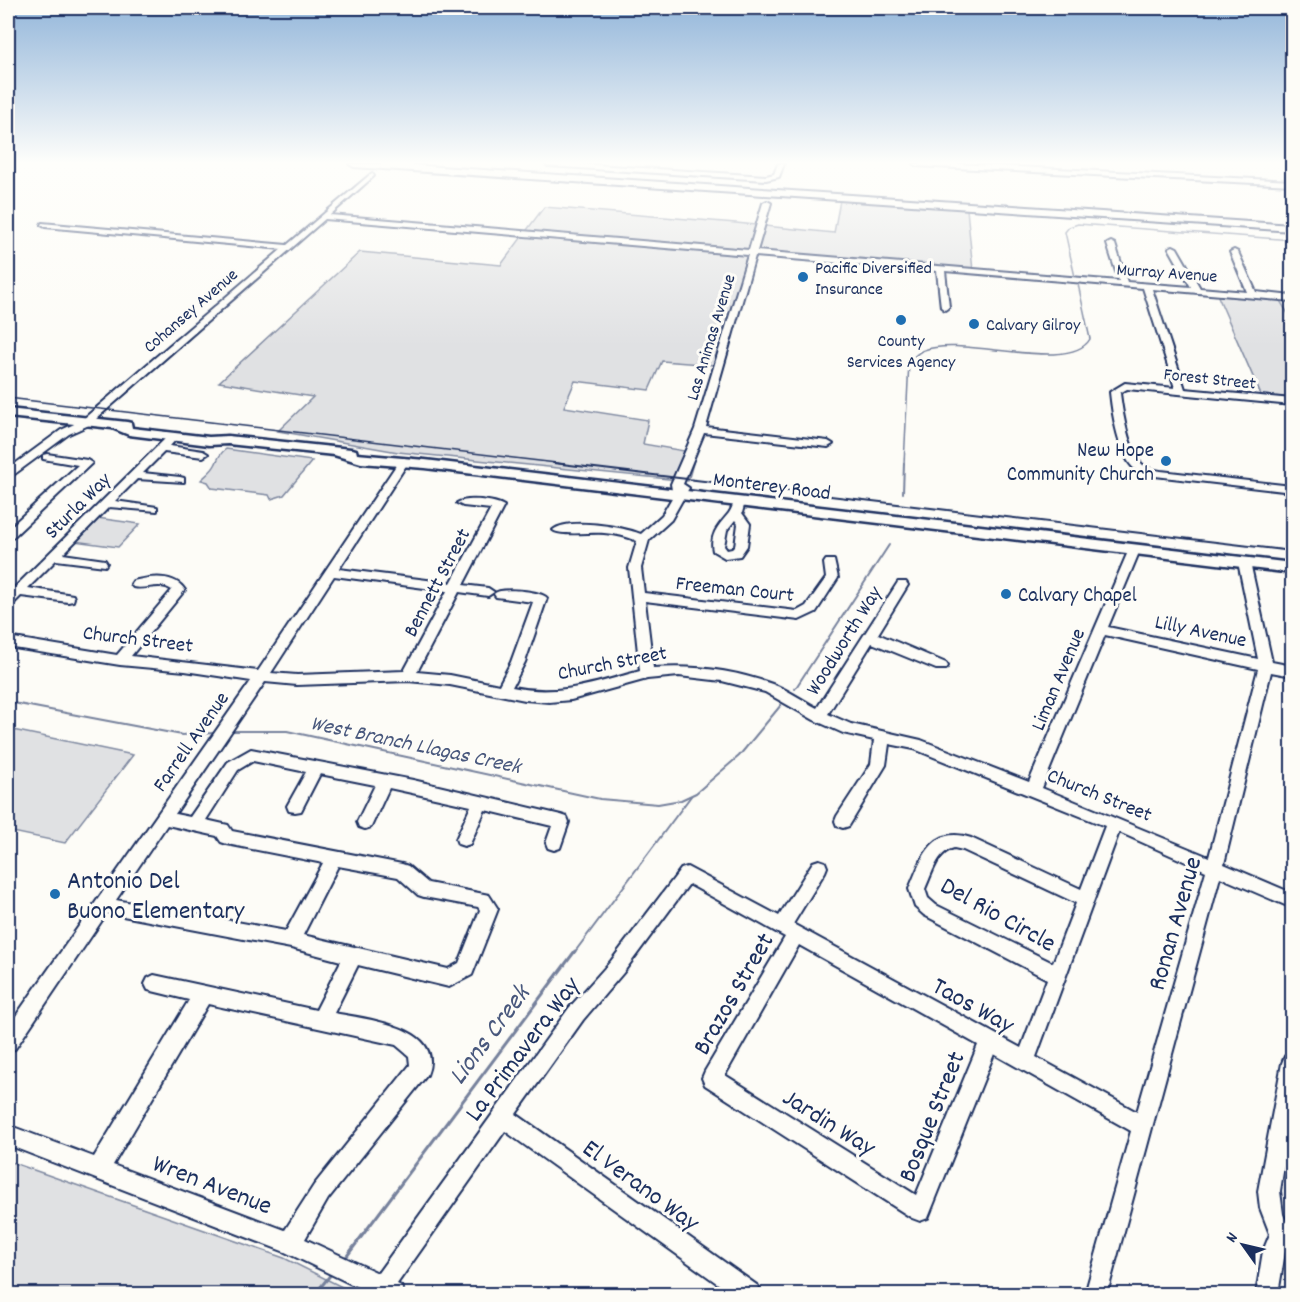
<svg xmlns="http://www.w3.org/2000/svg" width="1300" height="1302" viewBox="0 0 1300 1302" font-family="Dekko,sans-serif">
<rect width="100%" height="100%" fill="#fdfcf7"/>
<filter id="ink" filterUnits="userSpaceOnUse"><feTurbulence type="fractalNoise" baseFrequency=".0167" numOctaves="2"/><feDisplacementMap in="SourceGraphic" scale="12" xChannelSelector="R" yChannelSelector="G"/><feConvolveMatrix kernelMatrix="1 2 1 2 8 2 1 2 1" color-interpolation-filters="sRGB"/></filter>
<g filter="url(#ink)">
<!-- green -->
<g fill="#e0e1e3" stroke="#7e88a0" stroke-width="1.5">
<path d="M840 200 967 209 973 271 755 253 713 365 662 361 649 390 575 381 564 407 648 420 643 444 696 453 688 481 398 452 278 431 313 397 219 382 360 252 501 265 544 207 736 223 834 233Z"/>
<path d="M1217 294 1279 299 1292 320V398L1261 395Z"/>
<path d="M226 449 312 461 284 495 271 499 269 495 212 488 208 482 201 480C206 475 212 471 215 465 219 458 218 455 226 449Z"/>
<path d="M97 518 140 524 118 547 74 541Z"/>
<path d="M8 729 133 755 65 843 8 831Z"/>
<path d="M8 1161 284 1258 356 1294H8Z"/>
</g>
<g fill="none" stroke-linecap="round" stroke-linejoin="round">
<!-- stream-far2 -->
<g stroke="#76819c" stroke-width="1.5">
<path d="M1075 277 1065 232 1069 227 1078 224 1292 240"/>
<path d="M904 464 909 361C914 357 918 352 924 350 964 335 1070 374 1090 339L1078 284"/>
</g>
<!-- stream-far1 -->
<g stroke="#76819c" stroke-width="2">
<path d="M903 493 904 463"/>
<path d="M795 689 889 545"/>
<path d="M8 702 182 735 214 733"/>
<path d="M229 731H287L600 799 658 804 681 800 696 793 739 756 781 705"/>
<path d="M574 953 691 796"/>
</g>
<!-- stream -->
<g stroke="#76819c" stroke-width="3">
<path d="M344 1260 575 951"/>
<path d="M315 1294 332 1273"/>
</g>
<defs>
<g id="minor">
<path d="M545 164H580L766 176 774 174 778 164H784L779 177 766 180 548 166Z"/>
<path d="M914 164H958L1292 181V185L917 166Z"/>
<path d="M372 173 374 176 330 215 749 250 763 203 767 201 771 203 757 251 1119 281 1107 244 1111 242 1115 244 1127 282 1191 287 1169 248 1173 246 1177 248 1200 288 1247 292 1230 252 1234 250 1238 252 1256 292 1292 296V301L1152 289 1185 389 1292 399V405L1127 389 1120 393C1122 410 1129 454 1143 465 1148 469 1155 470 1161 471L1292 486V492L1155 476C1149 475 1142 474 1136 470 1119 458 1112 412 1110 392L1125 383 1175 388 1143 288 945 271 949 307 945 310 941 307 937 271 755 256 706 427 828 441 833 444 828 447 704 433 683 484 689 488 671 520 649 540 641 568 644 593 797 611 806 606 826 578 824 563 826 560H834L838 578 816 612 799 620 645 601 653 668C693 665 734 670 772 684 787 689 802 700 817 708L898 582H906L908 585 878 634 946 663 948 666 946 669H936L872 643 828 714 851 724 921 740 1029 782 1130 547 1134 546 1140 550 1108 627 1258 659 1238 562 1244 558 1250 562 1272 662 1292 666V676L1271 672 1224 864 1292 893V908L1220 877 1107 1294H1085L1131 1131 994 1054 928 1218 920 1221 912 1218 705 1085 702 1078 705 1071 785 937 689 884 623 973 583 1020 516 1114 758 1286 761 1294H732L505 1131 397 1284 401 1286 404 1294H372L285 1252 8 1145V1125L94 1157 189 1000 148 990 145 984 148 978 154 975 316 1010 341 961 291 948 107 913 15 1049 8 1051V1027L251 681 185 671 120 665 8 647V637L117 655 172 590C160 581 146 590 133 587L131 584 133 581C150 577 174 573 185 590L131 656 258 671 399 461 404 458 409 461 339 569 451 583 491 509 463 506 457 503C466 497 495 500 504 506L463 585 488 588 494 592 488 596 459 592 417 672 450 675 499 685 511 662 533 602 496 597 494 594C500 587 541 591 547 598L525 662 512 687C559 697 595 683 640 671L629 568 637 541C626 536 616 534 604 533 592 532 560 536 553 530 568 517 624 527 641 534L662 515 673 496 671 484 695 429 748 255 325 219 89 425 69 434 12 476 8 477V469L61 430 81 421 282 249 45 227 41 225 42 223 287 245ZM334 576 447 591 404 671 297 675 271 673ZM1105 635 1258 669 1209 857 1042 788ZM679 676 722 681 765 692 814 720 843 733 874 740 871 764 837 816 835 821 837 826 843 828 849 826 886 765 889 744 914 749 1105 826 1081 889 971 838C931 824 921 861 909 889L915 907 924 915 1047 979 1021 1048 793 924 825 872 827 867 825 862 819 860 813 862 779 916 687 867 681 869 611 961 569 1008 378 1273 305 1239 328 1199 427 1075C447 1026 363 1019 334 1013L358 965 449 987 472 975 498 909 489 895 428 883 408 866 402 864 232 831 228 825 206 820 238 770 253 761 306 772 287 806 289 811 295 812 301 811 320 774 375 785 357 822 359 827 365 829 371 827 389 788 471 806 456 839 458 844 464 846 470 844 485 810 552 826 546 843 548 848 554 850 560 848 569 822 567 817 561 815 413 780 251 749 228 762 190 817 175 814 265 682 297 685 408 681 450 685 525 700 549 702 571 700 647 679ZM167 825 217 836 221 842 227 844 323 863 286 931 116 900ZM1119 832 1206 871 1137 1112 1036 1057ZM954 848 963 850 1076 903 1053 963 936 905 928 898 925 889C932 874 937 852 954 848ZM338 866 398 877 418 895 424 897 478 907 480 910 459 963 448 969 303 935ZM799 945 978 1045 916 1195 725 1075ZM208 1004 396 1045 409 1056 410 1065 314 1185 285 1230 113 1165Z"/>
<path d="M174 433 179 436 170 446 203 451 208 454 203 457 164 452 143 473 180 477 184 478V482L137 479 115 501 157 507V511L109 507 63 554 105 560 107 563 105 566 56 560 28 588 73 595 74 598 73 601 68 602 21 596 13 604 8 605V594L170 434Z"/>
<path d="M47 454 87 460 92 463 12 538 8 539V529L78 465 43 459V455Z"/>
<path d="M739 499 745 502 742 513 750 524 747 546 740 556 725 558 713 551C709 534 720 524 729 513 732 509 733 504 735 500ZM735 520 738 524 735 546 732 549 727 550 724 546 727 530Z"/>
<path d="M1292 1053V1116L1280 1191 1283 1214 1292 1235 1285 1252 1278 1294H1256L1263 1251 1270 1234 1260 1208 1258 1191 1282 1063 1285 1056Z"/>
</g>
<path id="major" d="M8 409 127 422 131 423 132 428 209 437 228 436 351 449 356 450 357 454 425 460 1292 563V573L425 468 361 463 334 455 228 444 209 445 129 435 112 428 8 417Z"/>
<path id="highway" d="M349 164H397L1292 225V231L354 167Z"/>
</defs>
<!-- minor casing -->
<use href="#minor" stroke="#1b2f5e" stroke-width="4"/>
<!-- major casing -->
<use href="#major" stroke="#1b2f5e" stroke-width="5"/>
<!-- highway casing -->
<use href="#highway" stroke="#1b2f5e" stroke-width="4"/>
<!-- minor -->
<use href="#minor" fill="#fdfcf7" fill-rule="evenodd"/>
<!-- major -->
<use href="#major" fill="#fdfcf7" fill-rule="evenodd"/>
<!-- highway -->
<use href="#highway" fill="#fdfcf7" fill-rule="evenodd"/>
<!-- rail-far1 -->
<path stroke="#1b2f5e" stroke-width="1.5" d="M8 398 565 464"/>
<!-- rail -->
<path stroke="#1b2f5e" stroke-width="2" d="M553 463 1292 551"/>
</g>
</g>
<!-- sky -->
<linearGradient id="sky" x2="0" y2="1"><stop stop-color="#93b6da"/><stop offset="0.47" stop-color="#fefefb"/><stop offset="1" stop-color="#fefefb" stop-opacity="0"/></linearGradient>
<rect width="1300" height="346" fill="url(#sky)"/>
<!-- markers -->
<g fill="#1f6fb2" stroke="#fdfcf7" stroke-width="2">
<circle cx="803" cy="277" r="6"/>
<circle cx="901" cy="320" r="6"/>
<circle cx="974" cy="324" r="6"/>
<circle cx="1166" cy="461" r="6"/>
<circle cx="1006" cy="594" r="6"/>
<circle cx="55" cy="894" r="6"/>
</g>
<g text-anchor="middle" stroke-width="6" stroke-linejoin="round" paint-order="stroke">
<!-- far-poi labels -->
<g font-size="18" fill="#1b2f5e" stroke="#fdfcf7" text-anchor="start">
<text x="815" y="273">Pacific Diversified<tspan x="815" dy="21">Insurance</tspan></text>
<text x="986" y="330">Calvary Gilroy</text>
<text x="901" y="346" text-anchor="middle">County<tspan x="901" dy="21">Services Agency</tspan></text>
</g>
<!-- far-street labels -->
<g font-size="18" fill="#1b2f5e" stroke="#fdfcf7">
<text transform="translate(1167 272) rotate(4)" y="6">Murray Avenue</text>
<text transform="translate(190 310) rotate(-41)" y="6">Cohansey Avenue</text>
<text transform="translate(710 337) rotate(-73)" y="6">Las Animas Avenue</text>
<text transform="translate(1210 378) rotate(6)" y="6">Forest Street</text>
</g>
<!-- poi labels -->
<g font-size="21" fill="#1b2f5e" stroke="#fdfcf7" text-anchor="end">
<text x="1154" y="456">New Hope<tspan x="1154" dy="24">Community Church</tspan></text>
<text x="1018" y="601" text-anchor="start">Calvary Chapel</text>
</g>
<!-- street labels -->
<g font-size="21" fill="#1b2f5e" stroke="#fdfcf7">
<text transform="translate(772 485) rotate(7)" y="7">Monterey Road</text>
<text transform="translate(77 505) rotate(-45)" y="7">Sturla Way</text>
<text transform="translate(436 582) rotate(-62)" y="7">Bennett Street</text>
<text transform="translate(735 588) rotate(6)" y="7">Freeman Court</text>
<text transform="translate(1201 630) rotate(12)" y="7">Lilly Avenue</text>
<text transform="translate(138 638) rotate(7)" y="7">Church Street</text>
<text transform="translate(843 640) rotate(-58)" y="7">Woodworth Way</text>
<text transform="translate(612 662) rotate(-11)" y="7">Church Street</text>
<text transform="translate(1057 679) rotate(-67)" y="7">Liman Avenue</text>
<text transform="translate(190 741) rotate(-55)" y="7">Farrell Avenue</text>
<text transform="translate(1100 794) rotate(22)" y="7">Church Street</text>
</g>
<!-- water labels -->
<g font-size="22" font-style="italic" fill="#49587d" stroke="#fdfcf7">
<text transform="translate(416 743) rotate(12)" y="8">West Branch Llagas Creek</text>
</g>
<!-- near-poi labels -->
<g font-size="26" fill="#1b2f5e" stroke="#fdfcf7" text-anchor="start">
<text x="67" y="888">Antonio Del<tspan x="67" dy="30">Buono Elementary</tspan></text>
</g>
<!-- near-street labels -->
<g font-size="26" fill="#1b2f5e" stroke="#fdfcf7">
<text transform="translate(999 913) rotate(29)" y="9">Del Rio Circle</text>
<text transform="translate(1173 923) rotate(-74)" y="9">Ronan Avenue</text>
<text transform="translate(732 993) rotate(-60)" y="9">Brazos Street</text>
<text transform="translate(974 1004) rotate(29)" y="9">Taos Way</text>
<text transform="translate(521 1048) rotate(-53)" y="9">La Primavera Way</text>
<text transform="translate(930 1116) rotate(-68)" y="9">Bosque Street</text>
<text transform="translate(830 1121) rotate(32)" y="9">Jardin Way</text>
<text transform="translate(213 1183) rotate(21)" y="9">Wren Avenue</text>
<text transform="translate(642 1184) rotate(36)" y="9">El Verano Way</text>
</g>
<!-- near-water labels -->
<g font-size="27" font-style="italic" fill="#49587d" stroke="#fdfcf7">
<text transform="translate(488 1034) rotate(-53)" y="9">Lions Creek</text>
</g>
</g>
<!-- margin -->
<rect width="1300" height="1302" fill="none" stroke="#fdfcf7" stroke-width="30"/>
<rect x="15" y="15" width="1270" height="1272" fill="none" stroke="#1b2f5e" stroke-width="2" filter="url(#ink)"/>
<!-- north arrow -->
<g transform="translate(1243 1245) rotate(304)" stroke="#fdfcf7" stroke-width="4.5" paint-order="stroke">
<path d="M0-4.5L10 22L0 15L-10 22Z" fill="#1b2f5e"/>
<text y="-9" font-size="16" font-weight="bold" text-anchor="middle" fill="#1b2f5e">N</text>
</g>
</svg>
